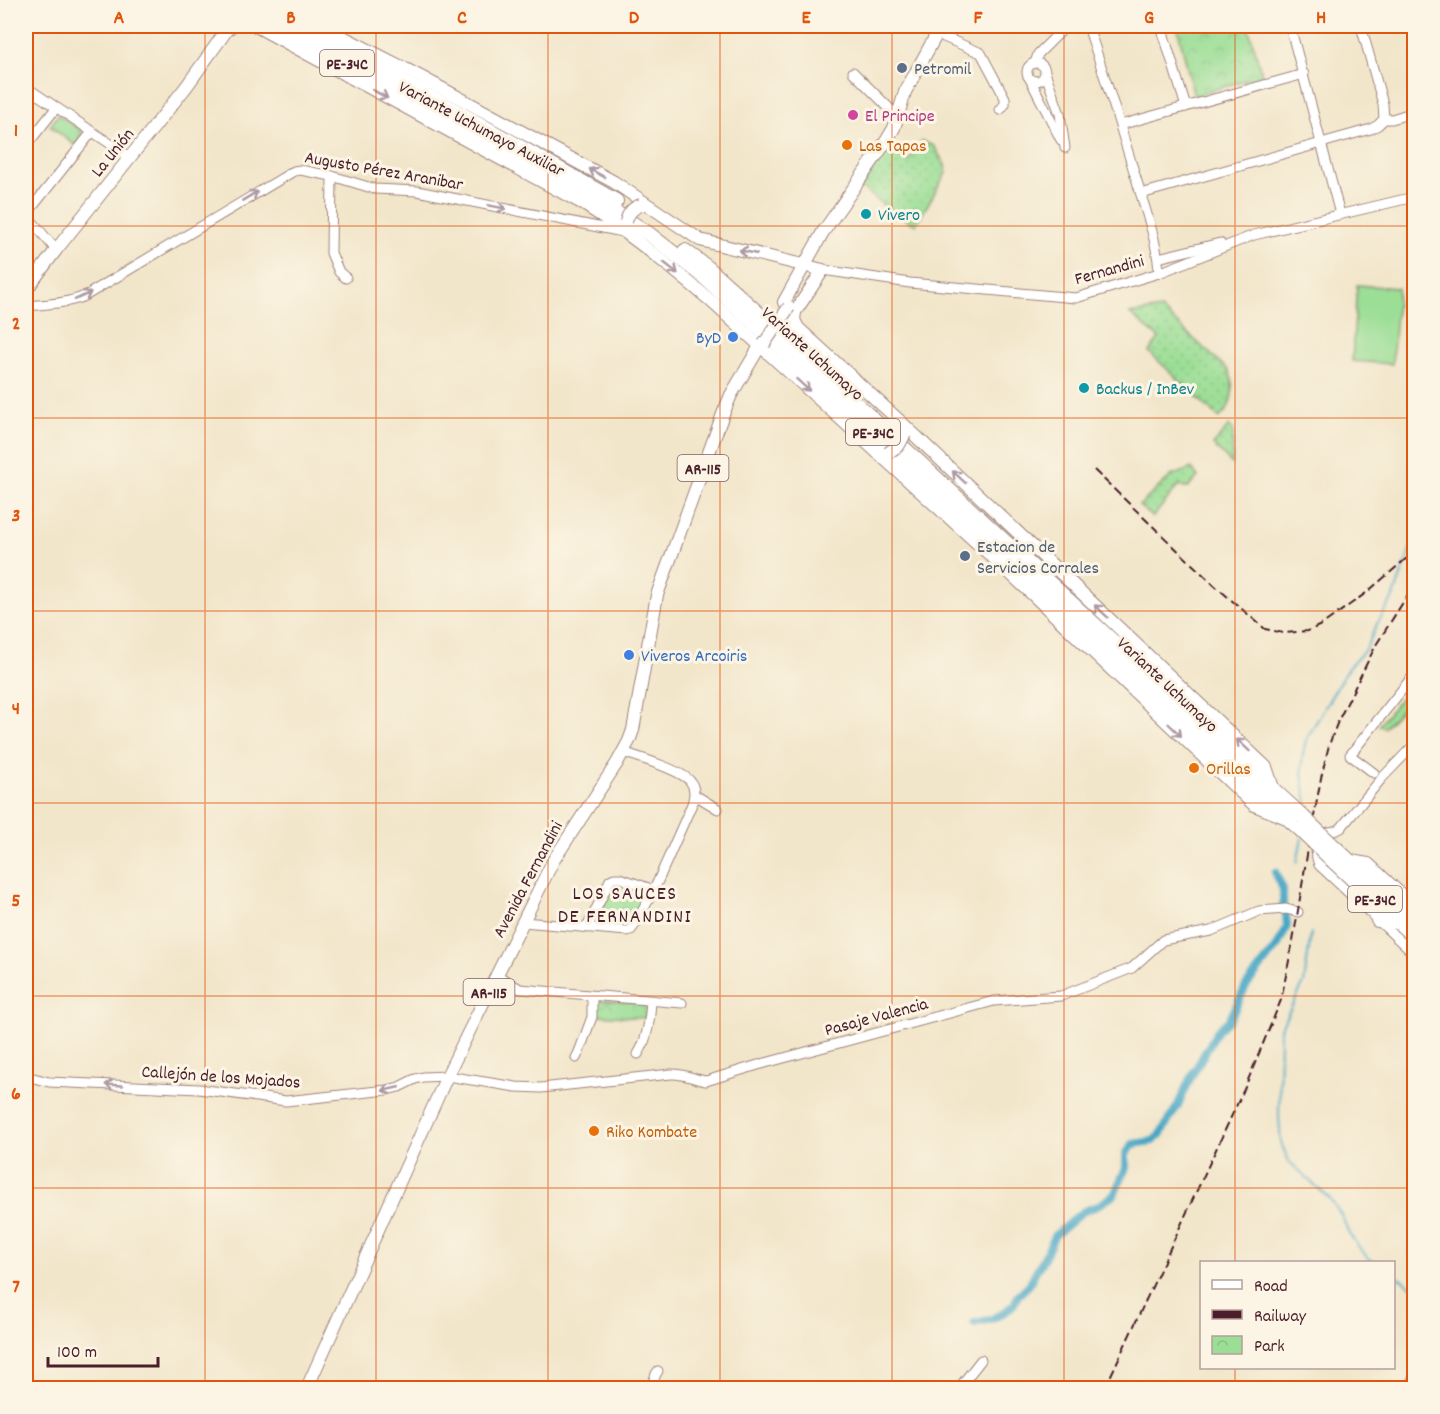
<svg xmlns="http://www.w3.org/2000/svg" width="1440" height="1414" viewBox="0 0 1440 1414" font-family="Dekko,sans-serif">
<defs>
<pattern id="grass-dots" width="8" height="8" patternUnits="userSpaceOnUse" patternTransform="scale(1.5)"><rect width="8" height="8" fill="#9bde96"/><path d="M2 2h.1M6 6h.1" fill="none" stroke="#87be81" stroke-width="1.8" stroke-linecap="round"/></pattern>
<pattern id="park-crowns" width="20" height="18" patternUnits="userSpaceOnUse" patternTransform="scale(1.5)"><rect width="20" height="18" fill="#9bde96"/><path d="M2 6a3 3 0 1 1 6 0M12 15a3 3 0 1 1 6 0" fill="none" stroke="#87be81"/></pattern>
</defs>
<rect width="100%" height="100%" fill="#fcf5e5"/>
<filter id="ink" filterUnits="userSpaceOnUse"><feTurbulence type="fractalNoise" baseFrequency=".0167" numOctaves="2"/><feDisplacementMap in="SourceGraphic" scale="12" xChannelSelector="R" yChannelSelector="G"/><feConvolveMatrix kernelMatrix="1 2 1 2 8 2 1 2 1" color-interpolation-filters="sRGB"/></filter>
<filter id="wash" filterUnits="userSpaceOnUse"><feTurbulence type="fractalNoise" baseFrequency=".008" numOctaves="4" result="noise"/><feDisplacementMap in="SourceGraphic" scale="24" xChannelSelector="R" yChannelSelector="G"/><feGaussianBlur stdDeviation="1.35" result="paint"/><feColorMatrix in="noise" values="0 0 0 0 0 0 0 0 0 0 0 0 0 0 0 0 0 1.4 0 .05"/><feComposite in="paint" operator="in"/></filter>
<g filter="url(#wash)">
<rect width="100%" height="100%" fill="#f2e6ca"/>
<!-- grass -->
<g fill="url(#grass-dots)" stroke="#727e60" stroke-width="1.5">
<path d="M922 141 934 146 945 165 946 173 916 225 891 211 861 187 889 148 909 161Z"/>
<path d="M1161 309 1228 370C1235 381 1233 400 1226 411 1224 414 1221 416 1219 418L1149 352 1159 338 1130 314Z"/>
<path d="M1229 426 1233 429 1232 464 1213 445Z"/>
<path d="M1192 468 1198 477 1188 488 1179 485 1153 517 1139 506 1171 476Z"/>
</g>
<!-- park -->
<g fill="url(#park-crowns)" stroke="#727e60" stroke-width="1.5">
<path d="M1177 26H1248L1262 75 1194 96Z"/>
<path d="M58 115 82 131 76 146 50 126Z"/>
<path d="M1403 695 1410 700 1384 728 1379 725Z"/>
<path d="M616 881 648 892V894L630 927 596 924 594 920Z"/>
<path d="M597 1000 646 1003 645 1018 596 1015Z"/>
</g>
<!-- pitch -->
<path fill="#9bde96" stroke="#727e60" stroke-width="1.5" d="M1357 285 1398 288 1392 364 1352 361Z"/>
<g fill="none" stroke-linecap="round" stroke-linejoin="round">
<!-- stream -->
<g stroke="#47a8c6" stroke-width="2">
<path d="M1307 812 1308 808C1303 781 1298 765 1307 738L1348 668 1366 649 1377 624 1394 596 1414 539"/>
<path d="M1297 862 1302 838"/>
<path d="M1311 933 1304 983 1280 1029 1279 1117 1281 1143 1289 1162 1330 1199 1342 1216 1349 1234 1367 1257 1375 1262"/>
<path d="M1394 1275 1414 1288"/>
</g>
<!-- canal -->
<g stroke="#47a8c6" stroke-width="8">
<path d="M1275 872 1283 889V904"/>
<path d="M974 1323 992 1319 1006 1311 1014 1304 1018 1295 1029 1285 1036 1271 1040 1265 1048 1250 1054 1236 1082 1212 1097 1206 1114 1195 1126 1168V1154L1133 1144 1153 1141 1160 1135 1178 1105 1191 1077 1218 1030 1230 1019 1246 986 1278 945 1287 926 1286 915"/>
</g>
</g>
</g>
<g filter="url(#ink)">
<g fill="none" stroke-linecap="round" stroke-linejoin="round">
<defs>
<g id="minor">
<path d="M1088 26C1106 80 1123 134 1139 188 1147 216 1158 244 1159 273"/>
<path d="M1161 26 1186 107"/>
<path d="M1290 26 1340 214"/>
<path d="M224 34 234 26"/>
<path d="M937 34 981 53 1005 98V104L1000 110"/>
<circle cx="1036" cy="72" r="9"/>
<path d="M1035 63 1038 54 1066 26"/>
<path d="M853 72 897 116"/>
<path d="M1045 72 1060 114 1065 148"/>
<path d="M1030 79 1061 140"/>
<path d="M26 87 130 157"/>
<path d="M1384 119H1392L1414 112"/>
<path d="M1120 125 1304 74"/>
<path d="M26 146 56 108"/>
<path d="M332 176 331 253 339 272 346 278"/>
<path d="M1141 194 1371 129 1378 125 1384 119 1383 104 1361 26"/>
<path d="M26 214 56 250"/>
<path d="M26 215 92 132"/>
<path d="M1158 258 1220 243"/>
<path d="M823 270 910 283 1076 298 1159 273 1254 235 1414 197"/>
<path d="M26 306C45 304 66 304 85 296L294 171 300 170 332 176 375 189 417 191 623 232"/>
<path d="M1414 745 1382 778 1341 828C1335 832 1331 831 1326 833 1314 838 1315 855 1319 865L1414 954"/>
<path d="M1374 773 1350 755 1413 676H1414"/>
<path d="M695 795 718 809"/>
<path d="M523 922 627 931 631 930 634 926 654 890 692 804C694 796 696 789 690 781 681 770 638 757 623 752"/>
<path d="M587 928 610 880 614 878H620L654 890"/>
<path d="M497 975 520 989 682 1003"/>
<path d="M638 1054C648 1039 650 1018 651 1001"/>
<path d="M576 1058 579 1052 592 1017V996"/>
<path d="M26 1076 49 1082 199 1089 286 1101 387 1090 399 1087 415 1079 423 1077 447 1076 516 1087 541 1088 671 1074C683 1073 694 1079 706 1081L758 1065 994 1001 1061 996 1132 968 1163 940 1211 931 1259 911 1286 909 1298 912"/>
<path d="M651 1388 656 1374 658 1371"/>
<path d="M959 1388 981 1360"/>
<path d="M1408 1388 1414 1377"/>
</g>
<g id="major">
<path d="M256 26 580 202C627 231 669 265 711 301L1010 573 1254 805 1284 817"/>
<path d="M322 26 419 76 614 182 700 240 823 270 795 312 794 320 798 328 904 425 1266 767 1274 791"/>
<path d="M26 290 56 250 186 87 224 34"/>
<path d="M784 302 823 232 885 143 894 128 905 92 941 26"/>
<path d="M307 1388 447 1076 553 861 617 763 629 741 633 730 657 595 723 414 731 395 760 346"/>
</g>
<g id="highway">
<path d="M276 26 418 100 604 205 649 234 704 277 885 443 1262 796 1300 829"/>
<path d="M297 26 428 95 616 201"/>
<path d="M685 251 708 268 760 315 1303 817"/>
<path d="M1340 852 1414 922"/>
<path d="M1334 862 1414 937"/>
<path d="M1350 862 1368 865 1414 908"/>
<path d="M1372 896 1378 920 1398 922"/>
</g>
</defs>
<!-- minor casing -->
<use href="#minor" stroke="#9e827a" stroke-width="11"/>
<!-- major casing -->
<use href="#major" stroke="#9e827a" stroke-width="14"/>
<!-- highway casing -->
<use href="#highway" stroke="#9e827a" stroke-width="16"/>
<!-- minor -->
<use href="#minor" stroke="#fff" stroke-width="9"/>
<!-- major -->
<use href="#major" stroke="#fff" stroke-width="12"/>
<!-- highway -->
<use href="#highway" stroke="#fff" stroke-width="14"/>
<!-- rail -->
<g stroke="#4a1f2b" stroke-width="2" stroke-dasharray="9 4.5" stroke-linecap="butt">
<path d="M1094 470 1214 585 1265 629 1283 633 1308 631 1323 624 1366 593 1414 552"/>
<path d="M1105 1388 1246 1085 1281 1000 1293 941 1307 855 1321 778 1329 745 1338 721 1376 645 1414 585"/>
</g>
<defs>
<g id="major-bridge">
<path d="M626 222C628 213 632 208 641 205"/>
<path d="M764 344 789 307"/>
<path d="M888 453 899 445 905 434"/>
</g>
<g id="highway-bridge">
<path d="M1303 817 1340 852"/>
<path d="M1300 829 1334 862"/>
</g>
</defs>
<!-- major-bridge casing -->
<use href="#major-bridge" stroke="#9e827a" stroke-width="14" stroke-linecap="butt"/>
<!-- highway-bridge casing -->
<use href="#highway-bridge" stroke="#9e827a" stroke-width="16" stroke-linecap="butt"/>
<!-- major-bridge -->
<use href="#major-bridge" stroke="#fff" stroke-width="12"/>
<!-- highway-bridge -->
<use href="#highway-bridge" stroke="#fff" stroke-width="14"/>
</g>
<!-- one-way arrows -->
<defs><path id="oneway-shaft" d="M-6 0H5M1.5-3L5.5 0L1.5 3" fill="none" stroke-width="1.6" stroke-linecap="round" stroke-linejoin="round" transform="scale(1.5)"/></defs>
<g stroke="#ae9aa0">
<use href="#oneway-shaft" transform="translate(380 94) rotate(29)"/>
<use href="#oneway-shaft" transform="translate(597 173) rotate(-151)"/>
<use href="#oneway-shaft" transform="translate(250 196) rotate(-31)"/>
<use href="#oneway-shaft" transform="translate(497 207) rotate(11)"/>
<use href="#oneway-shaft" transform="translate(748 252) rotate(-167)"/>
<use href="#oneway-shaft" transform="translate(671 268) rotate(38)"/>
<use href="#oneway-shaft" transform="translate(83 296) rotate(-25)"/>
<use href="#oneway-shaft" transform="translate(803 385) rotate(42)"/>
<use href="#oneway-shaft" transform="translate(959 477) rotate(-137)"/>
<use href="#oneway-shaft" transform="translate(1101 611) rotate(-137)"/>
<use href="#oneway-shaft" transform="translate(1175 730) rotate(44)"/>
<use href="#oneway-shaft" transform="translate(1243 745) rotate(-137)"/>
<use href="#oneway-shaft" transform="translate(114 1085) rotate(-177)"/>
<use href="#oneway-shaft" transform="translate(391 1089) rotate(167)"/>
</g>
</g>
<!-- grid -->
<path fill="none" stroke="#e0560e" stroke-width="1.5" stroke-opacity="0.55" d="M205 26V1388M376 26V1388M548 26V1388M720 26V1388M892 26V1388M1064 26V1388M1235 26V1262M26 226H1414M26 418H1414M26 611H1414M26 803H1414M26 996H1414M26 1188H1414M1235 1368V1388"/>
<!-- markers -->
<g fill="#5c6f8a" stroke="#fcf5e5" stroke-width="2">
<circle cx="902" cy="68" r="6"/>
<circle cx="965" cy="556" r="6"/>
</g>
<circle fill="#d1479c" stroke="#fcf5e5" stroke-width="2" cx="853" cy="115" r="6"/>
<g fill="#e8710a" stroke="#fcf5e5" stroke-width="2">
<circle cx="847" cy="145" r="6"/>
<circle cx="1194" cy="768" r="6"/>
<circle cx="594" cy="1131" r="6"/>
</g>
<g fill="#0f9aa8" stroke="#fcf5e5" stroke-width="2">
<circle cx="866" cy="214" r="6"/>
<circle cx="1084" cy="388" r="6"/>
</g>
<g fill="#3f7fe0" stroke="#fcf5e5" stroke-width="2">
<circle cx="733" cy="337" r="6"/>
<circle cx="629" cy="655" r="6"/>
</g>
<g text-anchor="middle" stroke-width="6" stroke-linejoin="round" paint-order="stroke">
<!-- shield labels -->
<g fill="#fcf5e5" stroke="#7f5f63" stroke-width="1.5">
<rect x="320" y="50" width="54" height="26" rx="4.5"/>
<rect x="846" y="419" width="54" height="26" rx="4.5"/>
<rect x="677.5" y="455" width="51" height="26" rx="4.5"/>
<rect x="1348" y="886" width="54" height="26" rx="4.5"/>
<rect x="463.5" y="979" width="51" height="26" rx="4.5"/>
</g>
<g font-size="16" font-weight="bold" fill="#4a1f2b">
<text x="347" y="69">PE-34C</text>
<text x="873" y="438">PE-34C</text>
<text x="703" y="474">AR-115</text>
<text x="1375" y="905">PE-34C</text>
<text x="489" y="998">AR-115</text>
</g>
<!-- service labels -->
<g font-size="18" fill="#4e5e75" stroke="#fcf5e5" text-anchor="start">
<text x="914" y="74">Petromil</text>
<text x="977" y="552">Estacion de<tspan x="977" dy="21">Servicios Corrales</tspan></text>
</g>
<!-- hotel labels -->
<g font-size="18" fill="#b23c85" stroke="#fcf5e5" text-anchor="start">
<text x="865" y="121">El Principe</text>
</g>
<!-- street labels -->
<g font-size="18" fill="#4a1f2b" stroke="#fcf5e5">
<text transform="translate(482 128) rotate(28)" y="6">Variante Uchumayo Auxiliar</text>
<text transform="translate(112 152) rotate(-51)" y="6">La Unión</text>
<text transform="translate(384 170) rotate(10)" y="6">Augusto Pérez Aranibar</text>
<text transform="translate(1109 269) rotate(-16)" y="6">Fernandini</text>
<text transform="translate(813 353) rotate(42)" y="6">Variante Uchumayo</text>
<text transform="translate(1168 684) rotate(43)" y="6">Variante Uchumayo</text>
<text transform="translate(527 879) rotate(-62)" y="6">Avenida Fernandini</text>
<text transform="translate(876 1016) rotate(-15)" y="6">Pasaje Valencia</text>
<text transform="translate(221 1076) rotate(4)" y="6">Callejón de los Mojados</text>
</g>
<!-- food labels -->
<g font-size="18" fill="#c56008" stroke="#fcf5e5" text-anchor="start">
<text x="859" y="151">Las Tapas</text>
<text x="1206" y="774">Orillas</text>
<text x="606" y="1137">Riko Kombate</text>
</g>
<!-- culture labels -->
<g font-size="18" fill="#0d838f" stroke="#fcf5e5" text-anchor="start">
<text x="878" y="220">Vivero</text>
<text x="1096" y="394">Backus / InBev</text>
</g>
<!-- shop labels -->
<g font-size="18" fill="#366cbe" stroke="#fcf5e5" text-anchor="end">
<text x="721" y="343">ByD</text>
<text x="641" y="661" text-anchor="start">Viveros Arcoiris</text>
</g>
<!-- neighbourhood labels -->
<g font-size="20" letter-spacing="1.5" fill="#4a1f2b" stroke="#fcf5e5">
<text x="625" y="899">LOS SAUCES<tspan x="625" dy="23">DE FERNANDINI</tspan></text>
</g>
</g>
<!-- margin -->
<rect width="1440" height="1414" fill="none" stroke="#fcf5e5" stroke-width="66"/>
<!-- legend -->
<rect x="1200" y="1261" width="195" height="108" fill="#fcf5e5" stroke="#b59f9b" stroke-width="1.5"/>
<rect x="1212" y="1280" width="30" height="9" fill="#ffffff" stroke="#b59f9b" stroke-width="1.5"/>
<text x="1254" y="1291" font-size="18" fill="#4a1f2b">Road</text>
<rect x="1212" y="1310" width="30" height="9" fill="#4a1f2b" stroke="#b59f9b" stroke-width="1.5"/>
<text x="1254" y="1321" font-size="18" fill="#4a1f2b">Railway</text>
<rect x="1212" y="1336" width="30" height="18" fill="url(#park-crowns)" stroke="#b59f9b" stroke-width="1.5"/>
<text x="1254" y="1351" font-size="18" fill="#4a1f2b">Park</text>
<!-- scale -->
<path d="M48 1357v9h110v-9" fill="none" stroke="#4a1f2b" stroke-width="3"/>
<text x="57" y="1357" font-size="18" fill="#4a1f2b" stroke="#fcf5e5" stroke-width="4.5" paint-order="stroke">100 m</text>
<rect x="33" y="33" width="1374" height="1348" fill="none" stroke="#e0560e" stroke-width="2"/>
<g font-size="20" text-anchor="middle" font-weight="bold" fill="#e0560e">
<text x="119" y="23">A</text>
<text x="291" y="23">B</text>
<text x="462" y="23">C</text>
<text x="634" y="23">D</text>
<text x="806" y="23">E</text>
<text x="978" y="23">F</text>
<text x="1149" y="23">G</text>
<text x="1321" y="23">H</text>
<text x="16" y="136">1</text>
<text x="16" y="329">2</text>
<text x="16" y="521">3</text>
<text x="16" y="714">4</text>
<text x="16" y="906">5</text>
<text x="16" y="1099">6</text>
<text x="16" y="1292">7</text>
</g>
</svg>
